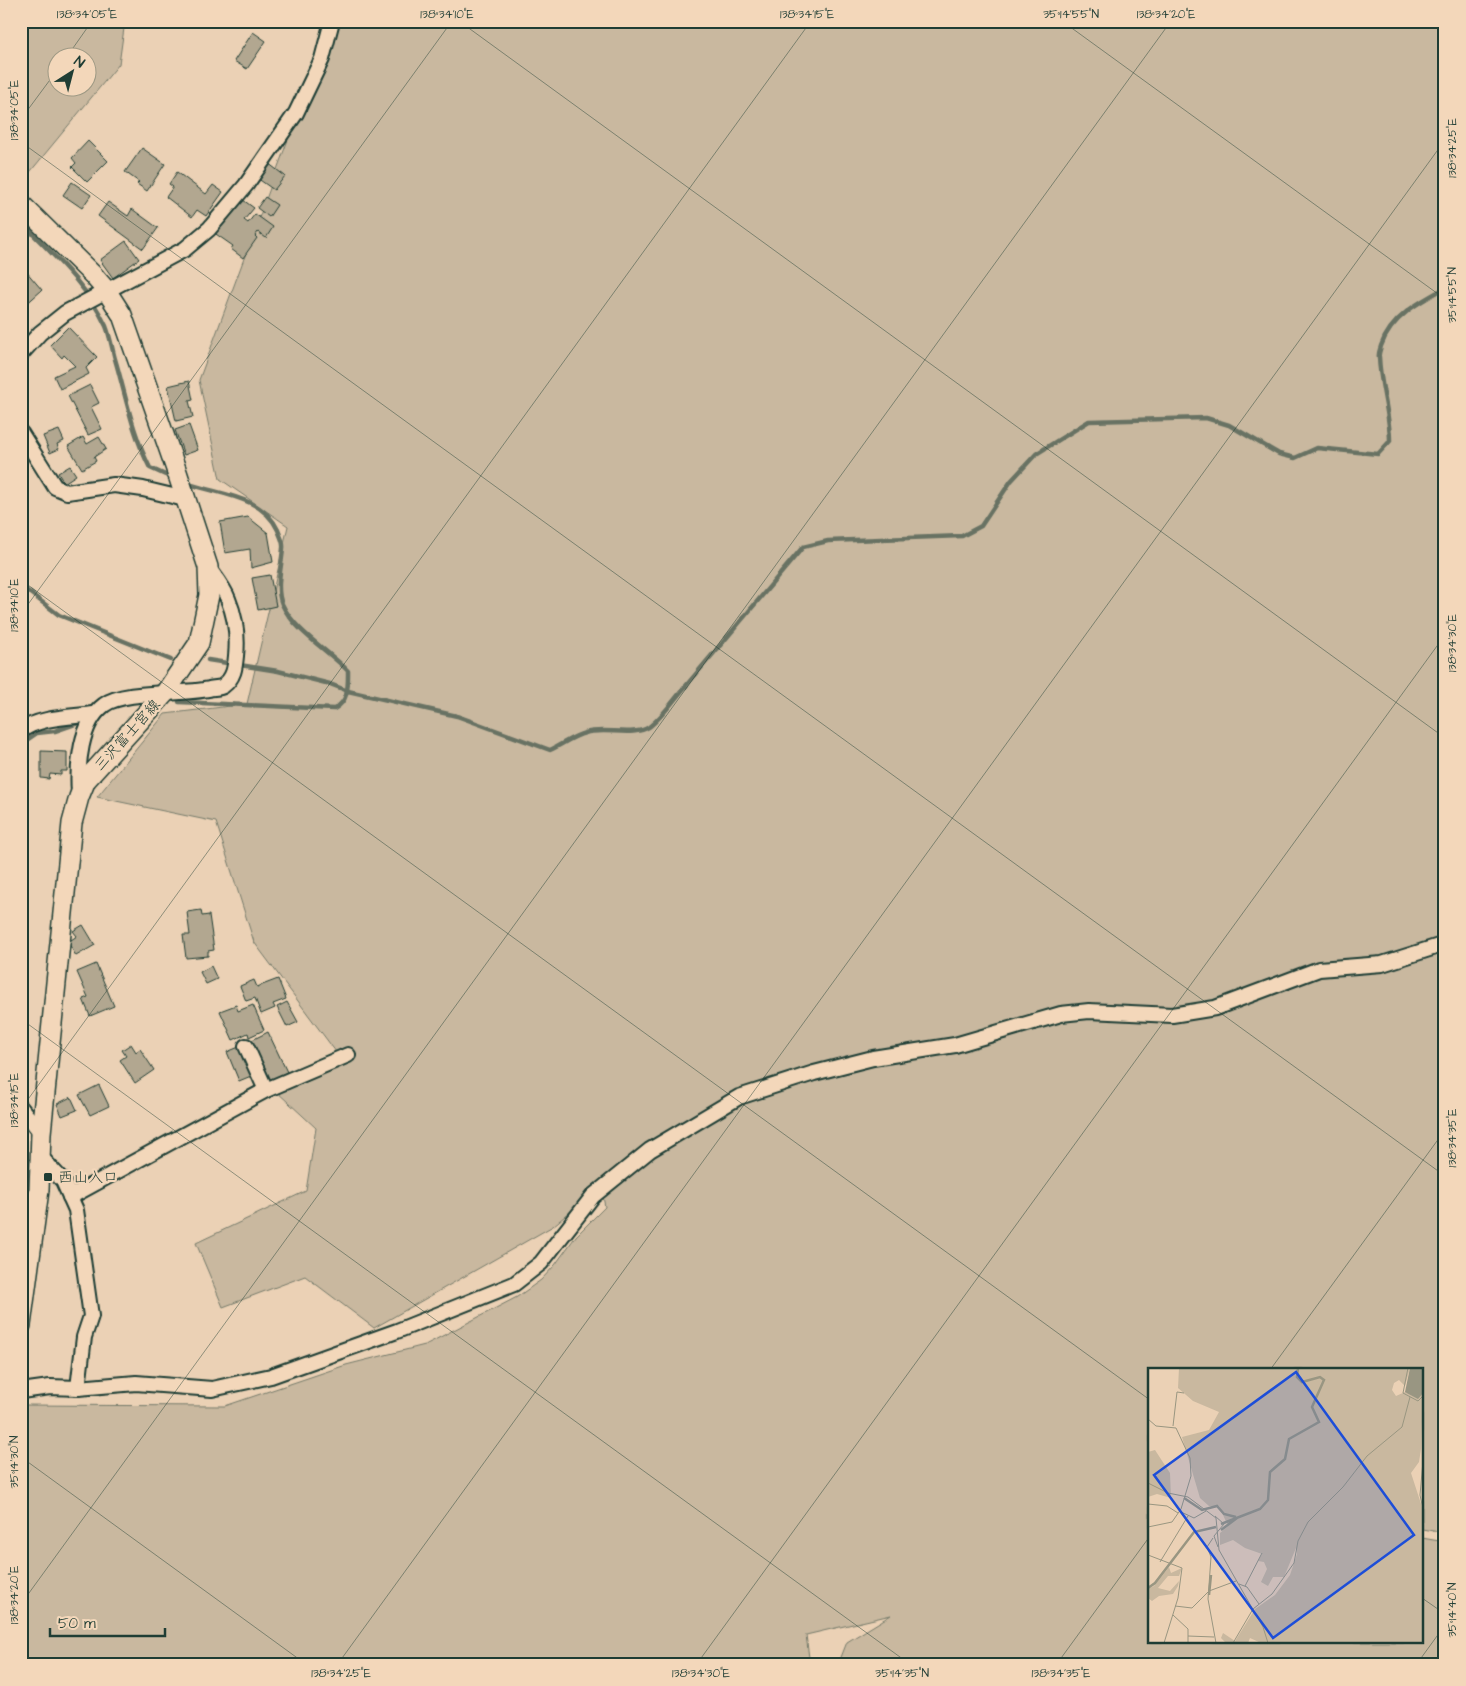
<svg xmlns="http://www.w3.org/2000/svg" width="1466" height="1686" viewBox="0 0 1466 1686" font-family="'Architects Daughter','Klee One',sans-serif">
<rect width="100%" height="100%" fill="#ebd1b5"/>
<filter id="ink" filterUnits="userSpaceOnUse"><feTurbulence type="fractalNoise" baseFrequency=".02" numOctaves="2"/><feDisplacementMap in="SourceGraphic" scale="10" xChannelSelector="R" yChannelSelector="G"/><feConvolveMatrix kernelMatrix="1 2 1 2 8 2 1 2 1" color-interpolation-filters="sRGB"/></filter>
<g filter="url(#ink)">
<!-- green -->
<g fill="#c9b89f" stroke="#747a6a" fill-rule="evenodd">
<path d="M21 21H125L119 64 21 183ZM58 58H88V88H58Z"/>
<path d="M329 21H1445V1533L1422 1529V1370H1150V1642H1422V1538L1445 1542V1665H838L847 1642 891 1615 806 1635 810 1665H21V1405L225 1406 346 1365 425 1345 517 1297 541 1280 555 1265 576 1236 605 1207 601 1186 553 1226 374 1328 305 1276 223 1307 196 1243 306 1191 316 1128 276 1091 345 1064 254 942 216 822 97 797 165 714 247 704 288 526 220 479 199 380 302 102Z"/>
</g>
<g fill="none" stroke-linecap="round" stroke-linejoin="round">
<!-- stream -->
<g stroke="#687263" stroke-width="4.5">
<path d="M21 222C52 254 87 285 106 326 110 336 112 348 115 359 126 396 132 433 150 468L172 478"/>
<path d="M21 586 59 615 171 660"/>
<path d="M208 660 278 671 330 684 348 691 457 716 550 750C561 745 573 736 585 733 603 727 634 737 649 727 661 718 671 704 680 693L803 547 828 541 962 536 981 526 1011 481 1036 454 1089 421 1206 418 1229 425 1279 454 1295 458 1317 448 1378 454 1390 441C1390 413 1380 386 1379 357 1378 354 1380 350 1381 346 1391 317 1419 302 1445 288"/>
<path d="M179 702 334 709C349 701 348 686 348 671 328 650 294 631 282 604 275 588 282 564 283 548 284 542 280 536 278 530 262 495 218 495 187 483"/>
<path d="M21 744 37 733 55 731 78 723"/>
</g>
</g>
<!-- building -->
<g fill="#b2a790" stroke="#1f3d34">
<path d="M253 32 266 41 247 69 234 61Z"/>
<path d="M88 141 108 161 87 182 72 167 76 163 72 158Z"/>
<path d="M142 148 165 164 147 191 137 184 139 182 125 172Z"/>
<path d="M268 163 285 176 274 190 257 178Z"/>
<path d="M177 172 206 194 213 185 223 192 206 216 197 210 192 217 166 197 173 187 169 184Z"/>
<path d="M72 182 91 195 82 208 63 195Z"/>
<path d="M239 197 254 208 244 220 248 223 255 214 273 227 266 238 258 232 255 236 257 238 243 258 231 249 233 246 213 232Z"/>
<path d="M265 197 277 205 269 217 257 208Z"/>
<path d="M108 202 128 216 132 209 158 228 143 249 98 216Z"/>
<path d="M126 241 139 259 113 278 100 260Z"/>
<path d="M25 270 42 290 23 307 21 305V273Z"/>
<path d="M68 327 97 357 86 368 89 374 60 389 54 376 75 366 64 355 62 358 50 345Z"/>
<path d="M189 381 193 400 189 401 193 417 176 421 168 386Z"/>
<path d="M90 385 99 403 91 407 102 429 88 435 68 396Z"/>
<path d="M189 425 198 450 184 455 175 430Z"/>
<path d="M59 430 64 441 57 444 59 449 50 453 43 436Z"/>
<path d="M83 437 87 444 99 437 106 449 94 457 96 461 82 469 68 446Z"/>
<path d="M70 466 76 475 64 483 58 473Z"/>
<path d="M248 517 268 533 273 562 251 568 250 549 225 553 220 522Z"/>
<path d="M270 575 276 606 258 610 252 578Z"/>
<path d="M41 751 67 752V771H61V775L50 774 49 779 41 778Z"/>
<path d="M201 910 202 916 209 915 214 950 208 951V956L186 958 183 935H190L187 912Z"/>
<path d="M83 925 95 945 76 956 68 942 77 936 73 931Z"/>
<path d="M96 964 114 1006 90 1016 83 999 88 997 77 972Z"/>
<path d="M211 966 217 979 206 984 200 972Z"/>
<path d="M278 979 286 999 273 1004 275 1008 261 1014 255 998 246 1001 240 986 254 980 257 987Z"/>
<path d="M287 1002 298 1022 287 1027 277 1007Z"/>
<path d="M236 1005 238 1011 253 1005 264 1030 249 1037 248 1033 233 1040 220 1011Z"/>
<path d="M268 1032 287 1072 269 1081 250 1041Z"/>
<path d="M131 1044 136 1052 140 1049 154 1070 135 1083 120 1060 126 1056 122 1050Z"/>
<path d="M239 1047 251 1076 239 1081 227 1052Z"/>
<path d="M99 1085 109 1106 90 1115 79 1095Z"/>
<path d="M71 1097 77 1110 62 1116 57 1104Z"/>
</g>
<g fill="none" stroke-linecap="round" stroke-linejoin="round">
<defs>
<g id="street">
<path d="M21 354 40 333 65 313 185 249 209 229 246 185 296 113 322 59 332 21"/>
<path d="M21 433 55 487 67 492 114 485 143 489 185 499"/>
<path d="M21 731C38 717 72 717 93 714"/>
<path d="M79 793C77 766 80 723 104 705 123 690 182 695 209 689 213 688 220 688 223 686 234 678 235 667 236 656 238 637 235 616 228 599 224 588 215 577 208 567"/>
<path d="M246 1046 266 1090"/>
<path d="M21 1108 41 1133"/>
<path d="M39 1155 63 1181 76 1210 91 1316 84 1337 78 1388"/>
<path d="M70 1197 266 1090 348 1055"/>
<path d="M21 1391 50 1387 78 1388 136 1383 212 1389 271 1376 397 1331 514 1284 541 1263 593 1196 650 1150 739 1097 814 1073 873 1058 955 1045 1061 1014 1089 1011 1172 1015 1215 1008 1319 969 1382 964 1445 944"/>
</g>
<path id="secondary" d="M21 204 93 275 106 290 122 315 177 472 208 567 209 595 199 643 165 693 86 780 79 797 72 823 41 1133 39 1190 21 1325"/>
</defs>
<!-- street casing -->
<use href="#street" stroke="#1f3d34" stroke-width="18"/>
<!-- secondary casing -->
<use href="#secondary" stroke="#1f3d34" stroke-width="22"/>
<!-- street -->
<use href="#street" stroke="#f3d7ba" stroke-width="14"/>
<!-- secondary -->
<use href="#secondary" stroke="#f3d7ba" stroke-width="19"/>
</g>
</g>
<!-- ticks -->
<path fill="none" stroke="#1f3d34" stroke-width="1" stroke-opacity="0.45" d="M459 21 1445 738M1062 21 1445 299M66 58 92 21M21 119 58 69M21 142 1445 1176M21 580 1150 1400M21 614 452 21M21 1019 911 1665M21 1109 811 21M1270 1370 1445 1130M21 1457 307 1665M1422 1598 1445 1614M21 1604 1171 21M337 1665 1445 140M696 1665 1445 635M1056 1665 1150 1536M1416 1665 1445 1625"/>
<!-- markers -->
<rect fill="#1f3d34" stroke="#f3d7ba" stroke-width="2" x="43" y="1172" width="10" height="10" rx="2.5"/>
<g text-anchor="middle" stroke-width="4.5" stroke-linejoin="round" paint-order="stroke">
<!-- street labels -->
<g font-size="15" fill="#1f3d34" stroke="#f3d7ba">
<text transform="translate(127 735) rotate(-48)" y="5">三沢富士宮線</text>
</g>
<!-- poi labels -->
<g font-size="15" fill="#1f3d34" stroke="#f3d7ba" text-anchor="start">
<text x="58" y="1182">西山入口</text>
</g>
</g>
<!-- overview -->
<g transform="translate(1148 1368)">
<rect width="275" height="275" fill="#ebd1b5"/>
<path d="M31 0H262L257 18 251 12 246 15 244 22 248 28 257 24 275 25 273 81 271 94 263 105 275 142V275H113L102 270 100 275H78L73 270 75 265 87 273 107 241 127 227 142 207 149 186 148 180 136 209H125L120 218 113 214 119 201 116 194 110 193 114 186 97 180 85 172 72 177V165L80 158 71 138H61L52 130 34 69 61 62 71 44 45 33 30 20ZM7 82 22 105 23 130 9 126 0 129V84ZM21 199 23 205 34 200 31 208H20L10 220 22 223 31 213 30 218 25 226 11 228 4 233 0 230V221L6 218Z" fill="#c9b89f"/>
<path d="M262 0H275V25L270 31 257 24Z" fill="#999682"/>
<path fill="none" stroke="#999682" stroke-width="2.5" d="M36 130 54 142 69 138 76 146 88 149M73 156 112 141 120 132 122 104 137 91 141 71 171 54 164 39 176 12 172 9 154 14 149 9 150 0M73 162 89 150M0 220 7 215 46 164 68 159M61 227 63 207"/>
<path fill="none" stroke="#999681" stroke-width="1" d="M260 0 255 25 270 33 275 28M0 51 8 58 28 60 42 90 43 108 33 141 24 154 0 159M25 58 29 24 36 25M275 93 272 127 275 141M0 115 20 125 40 129 68 150 71 182 115 259 120 275M0 136 19 138 30 145M31 143 46 150 58 143M67 148 76 156 66 168 70 179M65 170 59 179 63 189 60 231 68 275M0 187 34 200 30 230 16 275M12 194 40 148M91 216 99 219 111 236M97 218 114 185M27 238 44 240 61 223 88 213M25 247 40 261V275M40 268 66 269M85 275 105 241 124 226 146 195 150 173 160 154 195 119 219 88 254 59 262 29"/>
<path fill="#1d4ed8" fill-opacity="0.15" stroke="#1d4ed8" stroke-width="2.5" d="M148 4 266 167 125 270 6 107Z"/>
<rect width="275" height="275" fill="none" stroke="#1f3d34" stroke-width="2.5"/>
</g>
<!-- margin -->
<rect width="1466" height="1686" fill="none" stroke="#f3d7ba" stroke-width="55"/>
<!-- north arrow -->
<g transform="translate(72 72) rotate(36)"><circle r="24" fill="#f3d7ba" stroke="#9e9984"/>
<path d="M0-4L9 19L0 12L-9 19Z" fill="#1f3d34"/>
<text y="-8" font-size="14" font-weight="bold" text-anchor="middle" fill="#1f3d34">N</text>
</g>
<!-- scale -->
<path d="M50 1628v8h115v-8" fill="none" stroke="#1f3d34" stroke-width="2.5"/>
<text x="58" y="1628" font-size="15" fill="#1f3d34" stroke="#f3d7ba" stroke-width="4" paint-order="stroke">50 m</text>
<rect x="28" y="28" width="1410" height="1630" fill="none" stroke="#1f3d34" stroke-width="2"/>
<g font-size="12" text-anchor="middle" fill="#1f3d34">
<text x="87" y="18">138°34'05"E</text>
<text x="447" y="18">138°34'10"E</text>
<text x="807" y="18">138°34'15"E</text>
<text x="1071" y="18">35°14'55"N</text>
<text x="1166" y="18">138°34'20"E</text>
<text transform="translate(14 110) rotate(-90)" y="4">138°34'05"E</text>
<text transform="translate(1452 148) rotate(-90)" y="4">138°34'25"E</text>
<text transform="translate(1452 295) rotate(-90)" y="4">35°14'55"N</text>
<text transform="translate(14 605) rotate(-90)" y="4">138°34'10"E</text>
<text transform="translate(1452 643) rotate(-90)" y="4">138°34'30"E</text>
<text transform="translate(14 1100) rotate(-90)" y="4">138°34'15"E</text>
<text transform="translate(1452 1138) rotate(-90)" y="4">138°34'35"E</text>
<text transform="translate(14 1462) rotate(-90)" y="4">35°14'30"N</text>
<text transform="translate(14 1595) rotate(-90)" y="4">138°34'20"E</text>
<text transform="translate(1452 1610) rotate(-90)" y="4">35°14'40"N</text>
<text x="341" y="1677">138°34'25"E</text>
<text x="701" y="1677">138°34'30"E</text>
<text x="902" y="1677">35°14'35"N</text>
<text x="1061" y="1677">138°34'35"E</text>
</g>
</svg>
